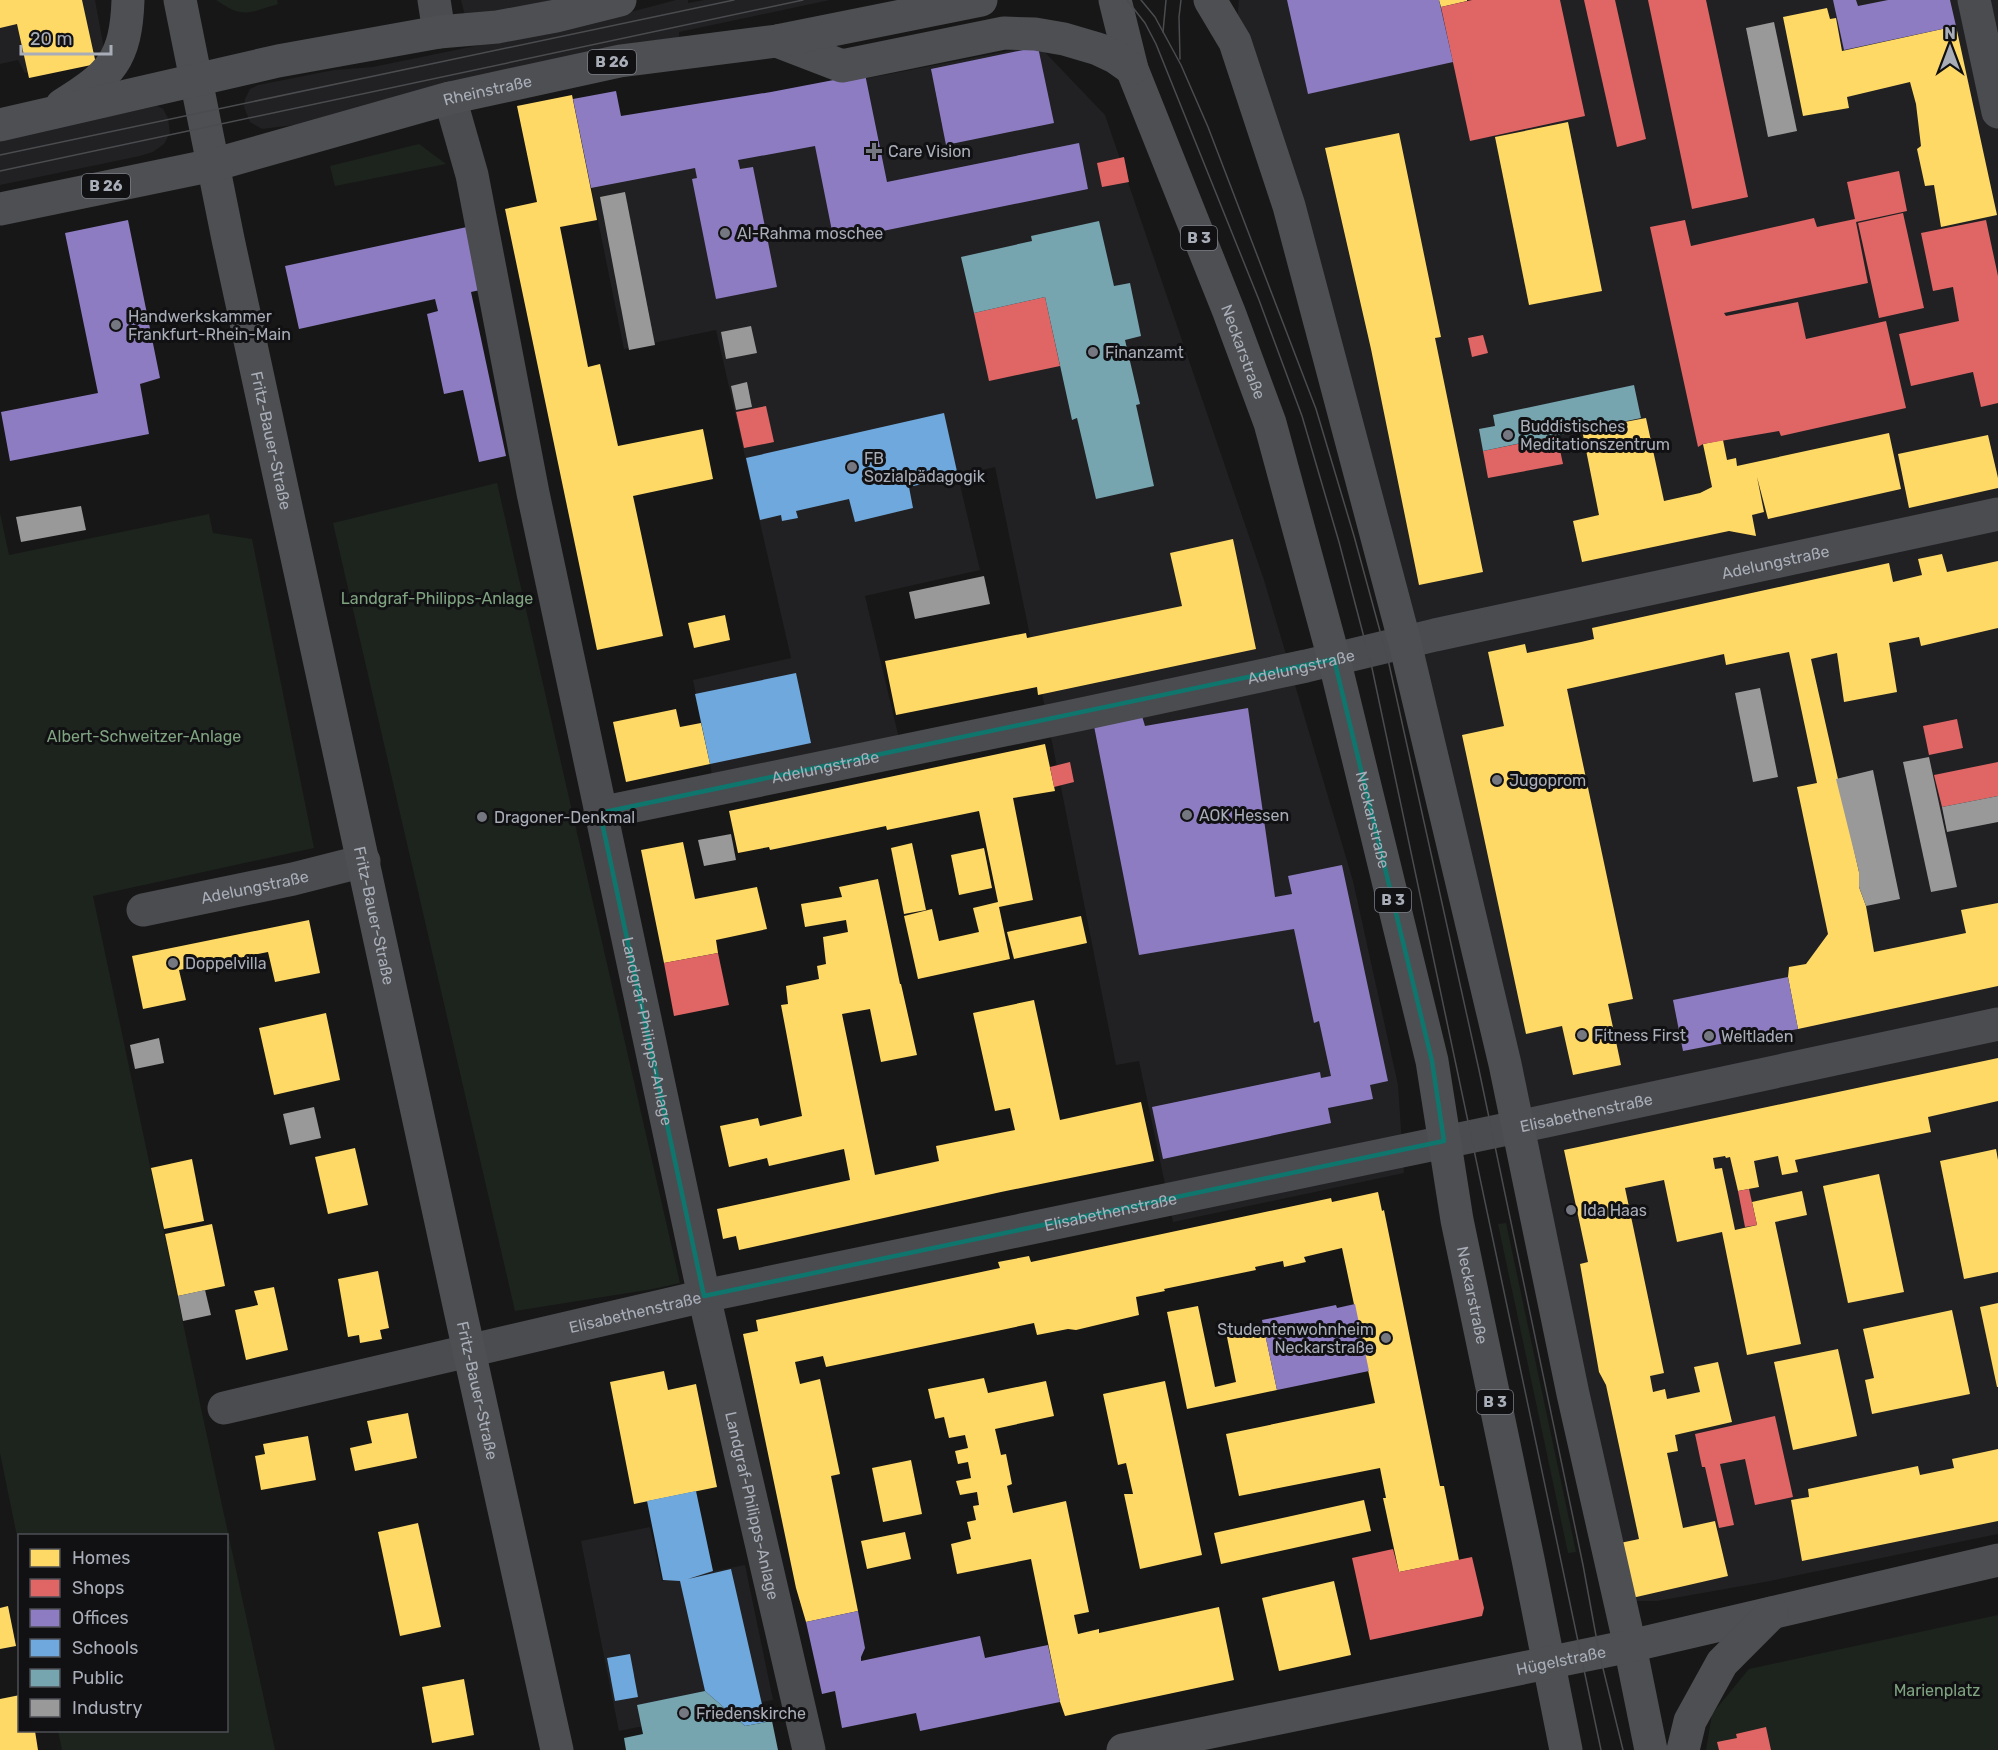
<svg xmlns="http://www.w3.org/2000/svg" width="1998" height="1750" viewBox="0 0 1998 1750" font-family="Rubik,sans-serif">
<rect width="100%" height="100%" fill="#171717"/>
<!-- built -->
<g fill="#212123">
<path d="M0 0H95L105 54 25 73 18 60 0 64Z"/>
<path d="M461 0H553L466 20Z"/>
<path d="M676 0H688V3L704 0H830L679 32V39L638 42 532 66 302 124 262 129 250 122 244 107 245 99 250 89 258 85 334 70 373 67 600 20Z"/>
<path d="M1239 0H1998V1534L1765 1582 1657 1601H1636L1235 42Z"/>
<path d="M1038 45 1105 115 1264 580 1353 881 1398 1085 1404 1173 1173 1222 1139 1061 1116 1065 1052 742 995 467 958 476 980 570 865 596 902 751 715 789 693 680 791 658 716 330 624 349 579 127 684 114Z"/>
<path d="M157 106 163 109 168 118 170 133 164 144 153 152 140 156 0 185V140Z"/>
<path d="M650 1527 662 1581 745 1565 773 1700 619 1731 581 1541Z"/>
</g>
<!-- green -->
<g fill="#1d241e">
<path d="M216 0H277L278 4C247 13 244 19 216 0Z"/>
<path d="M419 144 446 164 335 186 330 166Z"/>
<path d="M497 483 680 1283 653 1289 515 1311 333 523Z"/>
<path d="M0 513 9 555 209 514 213 533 252 539 314 848 93 896 202 1413 275 1750H62L58 1731 226 1730V1536H20L19 1546 0 1453Z"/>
<path d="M1506 1223 1576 1552 1568 1553 1498 1224Z"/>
<path d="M1998 1615V1750H1706L1712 1714 1749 1669Z"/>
</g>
<!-- homes -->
<g fill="#ffd966">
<path d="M0 0H82L96 64 29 78 17 24 0 28Z"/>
<path d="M1439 0H1467V1L1441 7Z"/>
<path d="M1827 8 1830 19 1836 18 1842 51 1956 26 1997 215 1941 227 1934 185 1925 186 1917 149 1921 146 1916 104 1910 82 1847 97 1849 108 1803 116 1783 17Z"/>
<path d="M572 95 597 220 560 227 588 367 600 364 618 446 703 429 713 479 633 496 663 636 597 650 505 209 537 202 517 106Z"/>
<path d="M1568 122 1602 291 1529 305 1495 137Z"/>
<path d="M1399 133 1441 337 1435 338 1483 572 1419 585 1371 349 1325 148Z"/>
<path d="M1646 418 1664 501 1700 493 1712 487 1703 444 1723 440 1727 460 1736 458 1737 466 1889 433 1901 489 1768 519 1757 477 1764 512 1752 515 1756 536 1729 531 1582 562 1573 521 1599 515 1582 430Z"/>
<path d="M1988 435 1998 478V488L1909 508 1898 454Z"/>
<path d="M1233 539 1256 649 1038 695 1037 687 896 715 885 661 1026 633 1027 638 1182 606 1170 553Z"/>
<path d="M1942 554 1947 572 1998 561V628L1921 646 1919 637 1889 643 1897 692 1844 702 1837 653 1811 659 1859 872V887L1866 906 1874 952 1966 933 1961 910 1998 903V986L1798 1029 1788 977 1789 967 1806 964 1828 934 1797 787 1817 783 1789 652 1726 665 1724 654 1567 689 1633 999 1608 1004 1621 1065 1573 1075 1562 1026 1526 1034 1462 735 1504 726 1488 652 1525 644 1527 653 1581 642 1594 639 1592 628 1889 563 1893 582 1922 575 1918 559Z"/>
<path d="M725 615 730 640 694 648 688 623Z"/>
<path d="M676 709 680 727 701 723 710 764 626 782 613 722Z"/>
<path d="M1045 744 1055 791 1013 798 1033 900 999 907 1010 959 918 979 904 916 932 909 939 941 979 932 973 908 998 902 979 811 887 830 886 826 770 850 769 847 738 853 729 811Z"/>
<path d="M683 842 695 899 757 887 767 929 716 940 718 953 664 963 641 850Z"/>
<path d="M912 843 926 910 904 914 891 848Z"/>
<path d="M984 848 992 888 959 895 951 855Z"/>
<path d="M878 879 900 984H901L917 1055 881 1062 870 1009 842 1014 875 1175 939 1161 936 1146 1015 1130 1010 1108 995 1111 973 1013 1034 1000 1060 1120 1141 1102 1154 1161 1001 1192 739 1250 736 1236 723 1239 717 1209 850 1180 844 1149 769 1166 767 1158 729 1167 720 1126 758 1118 760 1126 802 1116 781 1005 788 1004 786 986 819 979 817 966 826 964 823 937 848 932 846 920 805 927 801 904 842 897 839 887Z"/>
<path d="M1081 916 1087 943 1014 959 1007 932Z"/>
<path d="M309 920 320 973 275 982 268 952 179 970 186 1000 143 1009 132 956Z"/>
<path d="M326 1013 340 1080 274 1095 259 1028Z"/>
<path d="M1998 1058V1101L1928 1117 1931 1132 1795 1160 1798 1172 1782 1175 1778 1156 1754 1161 1759 1187 1738 1191 1730 1157 1726 1158 1725 1156 1713 1158 1715 1169 1722 1168 1735 1230 1757 1225 1752 1202 1802 1191 1807 1215 1775 1222 1801 1344 1747 1355 1722 1232 1677 1242 1664 1180 1625 1188 1664 1373 1650 1376 1653 1392 1665 1389 1667 1399 1700 1392 1694 1367 1718 1362 1732 1422 1675 1435 1678 1451 1667 1453 1683 1528 1715 1521 1728 1576 1632 1598 1620 1543 1639 1539 1606 1385 1599 1372 1580 1264 1588 1262 1564 1150Z"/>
<path d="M355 1148 368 1205 328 1214 315 1157Z"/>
<path d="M1996 1149 1998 1160V1272L1964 1279 1940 1161Z"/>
<path d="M192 1159 204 1221 164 1229 151 1168Z"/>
<path d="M1879 1174 1904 1292 1848 1303 1823 1186Z"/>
<path d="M1378 1192 1382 1211 1384 1210 1440 1486H1444L1459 1560 1399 1572 1383 1498H1386L1380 1468 1239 1496 1226 1434 1375 1403 1342 1248 1304 1257 1306 1262 1284 1267 1283 1261 1255 1267 1256 1270 1164 1289 1165 1291 1136 1297 1139 1315 1076 1330 1068 1329 1037 1335 1034 1323 826 1367 823 1356 795 1362 800 1384 820 1379 840 1474 831 1476 858 1611 806 1622 796 1588 743 1334 758 1331 756 1320 1000 1268 998 1262 1029 1256 1031 1262 1331 1198 1332 1202Z"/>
<path d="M212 1224 225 1286 178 1296 165 1234Z"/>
<path d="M378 1271 389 1328 380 1330 382 1339 360 1343 359 1335 348 1337 338 1279Z"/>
<path d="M274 1287 288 1350 246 1360 235 1310 258 1305 254 1291Z"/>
<path d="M1998 1303V1387H1997L1980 1307Z"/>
<path d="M1198 1306 1215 1387 1236 1382 1227 1337 1264 1329 1277 1390 1187 1409 1167 1312Z"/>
<path d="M1952 1310 1970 1394 1872 1414 1865 1380 1874 1378 1863 1329Z"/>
<path d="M1838 1349 1857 1436 1793 1450 1774 1362Z"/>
<path d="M664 1371 668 1390 696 1384 717 1487 634 1504 610 1382Z"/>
<path d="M984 1378 988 1393 1046 1381 1054 1416 995 1429 1001 1455 1006 1454 1012 1484 1007 1486 1013 1513 1066 1501 1089 1612 1074 1615 1078 1634 1099 1629V1633L1219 1607 1234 1680 1065 1716 1060 1702 1031 1559 957 1574 951 1544 971 1539 967 1522 976 1520 973 1506 979 1505 977 1492 960 1495 956 1481 971 1478 968 1462 958 1464 955 1451 968 1448 965 1435 949 1438 944 1417 935 1419 928 1389Z"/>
<path d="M1165 1381 1202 1555 1140 1569 1124 1494H1133L1126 1463 1118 1465 1103 1394Z"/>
<path d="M408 1413 417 1458 355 1471 350 1448 372 1443 367 1421Z"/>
<path d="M308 1436 316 1480 261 1490 255 1456 265 1454 263 1444Z"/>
<path d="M1998 1449V1521L1802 1561 1791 1500 1809 1497 1808 1489 1918 1466 1920 1475 1954 1468 1952 1459Z"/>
<path d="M911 1460 922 1514 883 1522 872 1468Z"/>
<path d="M1364 1500 1371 1531 1221 1564 1214 1533Z"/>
<path d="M418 1523 441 1627 400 1636 378 1532Z"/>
<path d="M905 1532 911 1559 867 1569 861 1541Z"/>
<path d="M1334 1581 1351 1655 1279 1671 1262 1598Z"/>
<path d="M8 1606 16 1646 0 1649V1608Z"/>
<path d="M464 1679 474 1735 432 1743 422 1687Z"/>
<path d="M20 1695V1731H35L38 1750H0V1699Z"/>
</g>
<!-- shops -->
<g fill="#e06666">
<path d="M1472 0H1560L1585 116 1470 141 1441 7Z"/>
<path d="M1584 0H1615L1646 139 1617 147Z"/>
<path d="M1648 0H1706L1748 197 1692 209Z"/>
<path d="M1124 157 1129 182 1102 187 1097 163Z"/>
<path d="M1899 171 1907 211 1856 222 1868 283 1724 313 1726 316 1798 302 1806 339 1886 321 1906 408 1781 436 1779 431 1703 444 1698 447 1650 227 1685 220 1691 246 1814 218 1817 227 1855 219 1847 182Z"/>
<path d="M1903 213 1924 308 1879 318 1858 223Z"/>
<path d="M1986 220 1998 276V403L1981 407 1973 372 1911 386 1899 334 1959 321 1953 287 1933 291 1921 233Z"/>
<path d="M1045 297 1060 366 989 381 974 313Z"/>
<path d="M1483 335 1488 353 1472 357 1468 338Z"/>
<path d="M766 406 774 442 744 448 736 412Z"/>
<path d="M1557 436 1563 464 1488 478 1483 451Z"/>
<path d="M1957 719 1963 748 1929 755 1923 726Z"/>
<path d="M1070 762 1074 782 1054 787 1050 767Z"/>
<path d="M1998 762V796L1942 807 1934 775Z"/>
<path d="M718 953 729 1005 674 1016 664 963Z"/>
<path d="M1749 1189 1757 1225 1745 1227 1738 1191Z"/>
<path d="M1775 1416 1793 1497 1755 1505 1745 1459 1720 1464 1734 1525 1719 1528 1705 1467H1702L1695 1434Z"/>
<path d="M1393 1549 1399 1572 1472 1557 1484 1608 1482 1616 1370 1640 1352 1558Z"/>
<path d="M1766 1727 1771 1750H1719L1717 1742 1737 1738 1736 1734Z"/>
</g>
<!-- offices -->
<g fill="#8e7cc3">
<path d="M1287 0H1439L1453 62 1308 94Z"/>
<path d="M1833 0H1856L1858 6 1888 0H1950L1956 26 1844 50Z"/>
<path d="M1038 47 1054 123 946 145 931 69Z"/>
<path d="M865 74 887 182 1079 143 1088 189 834 241 815 146 738 160 740 169 753 167 777 287 716 299 692 179 697 178 695 168 591 188 573 99 616 91 621 116 771 92Z"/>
<path d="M128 220 160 378 140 384 149 434 10 461 1 412 98 393 65 233Z"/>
<path d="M467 227 480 290 471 292 506 456 479 462 463 390 444 394 427 314 438 311 435 299 299 329 285 266Z"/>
<path d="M1248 708 1275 897 1292 894 1288 876 1342 865 1388 1081 1370 1085 1373 1099 1328 1108 1331 1123 1163 1159 1152 1107 1320 1072 1321 1078 1331 1076 1319 1021 1314 1023 1294 929 1139 955 1094 726 1142 716 1145 726Z"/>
<path d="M1788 977 1798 1029 1683 1051 1673 1000Z"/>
<path d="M1355 1304 1369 1371 1277 1390 1262 1320 1336 1305 1337 1308Z"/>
<path d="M858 1611 865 1648 861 1657V1661L980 1636 985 1658 1048 1645 1060 1702 920 1731 916 1713 842 1728 835 1691 822 1694 806 1622Z"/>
</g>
<!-- schools -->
<g fill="#6fa8dc">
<path d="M944 413 958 476 909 487 913 508 855 522 849 499 796 511 798 518 782 521 781 515 760 520 746 458Z"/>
<path d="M796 673 811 743 710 764 695 694Z"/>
<path d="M696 1491 713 1571 688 1579 731 1569 766 1722 745 1726 705 1691 680 1581 663 1580 647 1501Z"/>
<path d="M630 1654 638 1697 615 1701 607 1658Z"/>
</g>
<!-- public -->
<g fill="#76a5af">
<path d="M1099 221 1114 286 1130 283 1141 336 1125 340 1140 404 1136 405 1154 486 1096 499 1077 418 1072 420 1045 297 974 313 961 257 1032 241 1031 236Z"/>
<path d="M1634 385 1641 418 1483 451 1479 429 1495 426 1493 415Z"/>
<path d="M705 1691 745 1726 772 1721 778 1750H626L624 1738 643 1734 637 1705Z"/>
</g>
<!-- industry -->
<g fill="#999">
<path d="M1774 22 1797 131 1768 137 1746 28Z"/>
<path d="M625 192 655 345 629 350 600 197Z"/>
<path d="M751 326 757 353 726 359 721 332Z"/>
<path d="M747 382 752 407 736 410 731 386Z"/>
<path d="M81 506 86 530 21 542 16 517Z"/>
<path d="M984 576 990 604 915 619 909 592Z"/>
<path d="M1760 688 1778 777 1753 782 1735 693Z"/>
<path d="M1929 757 1957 887 1931 892 1903 762Z"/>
<path d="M1873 770 1900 899 1866 906 1859 887V872L1836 779Z"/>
<path d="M1998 796V822L1947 832 1942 807Z"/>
<path d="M731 834 736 860 704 866 698 840Z"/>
<path d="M159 1038 164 1063 135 1069 130 1045Z"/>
<path d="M314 1107 321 1138 290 1145 283 1114Z"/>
<path d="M205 1290 211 1315 183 1321 178 1296Z"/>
</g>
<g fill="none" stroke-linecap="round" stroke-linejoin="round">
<!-- minor -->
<g stroke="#4b4c50" stroke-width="33">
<path d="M434 0 439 32"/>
<path d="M1974 0 1998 112"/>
<path id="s1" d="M450 98 472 175 533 493 704 1296 809 1750"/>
<path id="s2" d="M600 813 1082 714 1306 666 1435 635 1998 514"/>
<path id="s3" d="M143 910 293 879 364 861"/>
<path id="s4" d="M224 1408 704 1296 1546 1121 1998 1024"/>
</g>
<!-- major -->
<g stroke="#4d4f52" stroke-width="33">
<path id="s5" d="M180 0 228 239 462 1319 557 1750"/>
<path id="s6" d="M1115 0 1132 69 1229 312 1270 423 1334 659 1432 1061 1457 1220 1528 1559 1566 1750"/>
<path d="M1210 0 1235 42 1289 206 1405 643 1505 1064 1573 1394 1630 1646 1651 1750"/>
<path d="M777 41 842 66 1004 33 1035 34 1064 39 1098 49 1115 57 1132 69"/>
<path d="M62 105C111 75 126 59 128 0"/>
<path d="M0 125 278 61 439 32 497 27 556 16 620 0"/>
<path id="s7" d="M0 209 213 165 450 98 620 61 777 41 981 0"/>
<path id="s8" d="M1123 1750 1630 1646 1998 1560"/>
<path d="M1683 1750 1690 1721 1722 1663 1772 1613"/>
</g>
<!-- tram -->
<g stroke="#4b4c4f" stroke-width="1.5">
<path d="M1127 0 1145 23 1156 44 1259 300 1302 416 1339 542 1372 668 1601 1750"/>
<path d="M1141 0 1155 17 1181 65 1208 127 1316 409 1354 536 1389 664 1479 1070 1583 1565 1599 1652 1623 1750"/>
<path d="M1163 32 1166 0"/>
<path d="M1180 59 1179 17 1181 0"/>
<path d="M0 155 734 0"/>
<path d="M0 171 803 0"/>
</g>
</g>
<!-- marked area -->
<path fill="none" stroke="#0f766e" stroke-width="4.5" stroke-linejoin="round" d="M1334 659 1432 1061 1444 1141 704 1296 600 813Z"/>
<!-- markers -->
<g fill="#757880" stroke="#111113" stroke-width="2">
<path d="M871 142h6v6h6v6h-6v6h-6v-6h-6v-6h6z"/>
<circle cx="725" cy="233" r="6"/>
<circle cx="116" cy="325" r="6"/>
<circle cx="1093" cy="352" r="6"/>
<circle cx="1508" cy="435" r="6"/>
<circle cx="852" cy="467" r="6"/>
<circle cx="1497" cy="780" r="6"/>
<circle cx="1187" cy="815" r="6"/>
<circle cx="482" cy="817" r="6"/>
<circle cx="173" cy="963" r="6"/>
<circle cx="1582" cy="1035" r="6"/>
<circle cx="1709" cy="1036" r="6"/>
<circle cx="1571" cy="1210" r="6"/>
<circle cx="1386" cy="1338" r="6"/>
<circle cx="684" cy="1713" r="6"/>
</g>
<g text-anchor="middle" stroke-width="6" stroke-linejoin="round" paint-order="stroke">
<!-- shield labels -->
<g fill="#111113" stroke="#7b7e86" stroke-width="1.5">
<rect x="588" y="50" width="48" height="24" rx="4.5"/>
<rect x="82" y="174" width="48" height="24" rx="4.5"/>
<rect x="1181" y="226" width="36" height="24" rx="4.5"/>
<rect x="1375" y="888" width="36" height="24" rx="4.5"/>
<rect x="1477" y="1390" width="36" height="24" rx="4.5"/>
</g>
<g font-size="15" font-weight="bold" fill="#a8adb8">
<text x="612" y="67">B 26</text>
<text x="106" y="191">B 26</text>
<text x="1199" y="243">B 3</text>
<text x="1393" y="905">B 3</text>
<text x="1495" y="1407">B 3</text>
</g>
<!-- street labels -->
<g font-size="16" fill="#a8adb8" stroke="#111113">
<text dy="6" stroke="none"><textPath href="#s7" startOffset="502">Rheinstraße</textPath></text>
<text dy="6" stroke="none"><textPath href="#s6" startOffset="375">Neckarstraße</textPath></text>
<text dy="6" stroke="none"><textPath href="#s5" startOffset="450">Fritz-Bauer-Straße</textPath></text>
<text dy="6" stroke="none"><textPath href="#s2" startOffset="1202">Adelungstraße</textPath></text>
<text dy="6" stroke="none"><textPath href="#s2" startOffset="716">Adelungstraße</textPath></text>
<text dy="6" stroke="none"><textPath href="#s2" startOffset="230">Adelungstraße</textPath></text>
<text dy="6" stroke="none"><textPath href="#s6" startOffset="861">Neckarstraße</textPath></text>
<text dy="6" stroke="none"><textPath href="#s3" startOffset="114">Adelungstraße</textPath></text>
<text dy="6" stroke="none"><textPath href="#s5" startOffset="936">Fritz-Bauer-Straße</textPath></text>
<text dy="6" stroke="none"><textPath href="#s1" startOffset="954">Landgraf-Philipps-Anlage</textPath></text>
<text dy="6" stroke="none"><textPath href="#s4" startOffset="1394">Elisabethenstraße</textPath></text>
<text dy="6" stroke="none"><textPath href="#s4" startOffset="908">Elisabethenstraße</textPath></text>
<text dy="6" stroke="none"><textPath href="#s6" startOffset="1347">Neckarstraße</textPath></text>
<text dy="6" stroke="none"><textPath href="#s4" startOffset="422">Elisabethenstraße</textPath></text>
<text dy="6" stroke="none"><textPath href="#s5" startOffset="1422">Fritz-Bauer-Straße</textPath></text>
<text dy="6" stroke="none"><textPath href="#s1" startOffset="1440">Landgraf-Philipps-Anlage</textPath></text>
<text dy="6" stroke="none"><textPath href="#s8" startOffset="447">Hügelstraße</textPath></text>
</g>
<!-- poi labels -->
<g font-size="16" fill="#a8adb8" stroke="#111113" text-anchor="start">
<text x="888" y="157">Care Vision</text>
<text x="737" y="239">Al-Rahma moschee</text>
<text x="128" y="322">Handwerkskammer<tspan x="128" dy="18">Frankfurt-Rhein-Main</tspan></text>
<text x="1105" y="358">Finanzamt</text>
<text x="1520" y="432">Buddistisches<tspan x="1520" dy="18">Meditationszentrum</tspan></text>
<text x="864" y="464">FB<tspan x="864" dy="18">Sozialpädagogik</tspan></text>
<text x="1509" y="786">Jugoprom</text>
<text x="1199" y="821">AOK Hessen</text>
<text x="494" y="823">Dragoner-Denkmal</text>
<text x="185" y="969">Doppelvilla</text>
<text x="1594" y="1041">Fitness First</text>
<text x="1721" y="1042">Weltladen</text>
<text x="1583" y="1216">Ida Haas</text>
<text x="1374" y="1335" text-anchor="end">Studentenwohnheim<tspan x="1374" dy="18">Neckarstraße</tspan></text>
<text x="696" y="1719">Friedenskirche</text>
</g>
<!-- park labels -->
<g font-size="16" fill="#7fa381" stroke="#111113">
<text x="437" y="604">Landgraf-Philipps-Anlage</text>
<text x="144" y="742">Albert-Schweitzer-Anlage</text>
<text x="1937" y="1696">Marienplatz</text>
</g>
</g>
<!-- legend -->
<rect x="18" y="1534" width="210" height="198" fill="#111113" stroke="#4d4f55" stroke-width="1.5"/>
<rect x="30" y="1549" width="30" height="18" fill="#ffd966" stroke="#4d4f55" stroke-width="1.5"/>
<text x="72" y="1564" font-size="18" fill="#a8adb8">Homes</text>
<rect x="30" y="1579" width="30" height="18" fill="#e06666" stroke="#4d4f55" stroke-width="1.5"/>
<text x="72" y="1594" font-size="18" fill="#a8adb8">Shops</text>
<rect x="30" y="1609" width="30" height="18" fill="#8e7cc3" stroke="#4d4f55" stroke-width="1.5"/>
<text x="72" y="1624" font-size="18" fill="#a8adb8">Offices</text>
<rect x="30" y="1639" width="30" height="18" fill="#6fa8dc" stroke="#4d4f55" stroke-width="1.5"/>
<text x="72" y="1654" font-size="18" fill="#a8adb8">Schools</text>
<rect x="30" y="1669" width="30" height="18" fill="#76a5af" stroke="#4d4f55" stroke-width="1.5"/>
<text x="72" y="1684" font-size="18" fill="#a8adb8">Public</text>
<rect x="30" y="1699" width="30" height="18" fill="#999999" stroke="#4d4f55" stroke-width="1.5"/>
<text x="72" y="1714" font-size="18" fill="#a8adb8">Industry</text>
<!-- north arrow -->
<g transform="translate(1950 48)" stroke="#111113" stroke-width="4.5" paint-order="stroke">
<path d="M0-4.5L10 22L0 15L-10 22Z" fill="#a8adb8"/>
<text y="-9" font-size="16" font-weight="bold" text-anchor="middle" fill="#a8adb8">N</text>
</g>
<!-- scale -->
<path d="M21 45v9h90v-9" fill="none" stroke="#a8adb8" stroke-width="3"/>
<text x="30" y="45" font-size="18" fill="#a8adb8" stroke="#111113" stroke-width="4.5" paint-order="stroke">20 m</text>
</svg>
